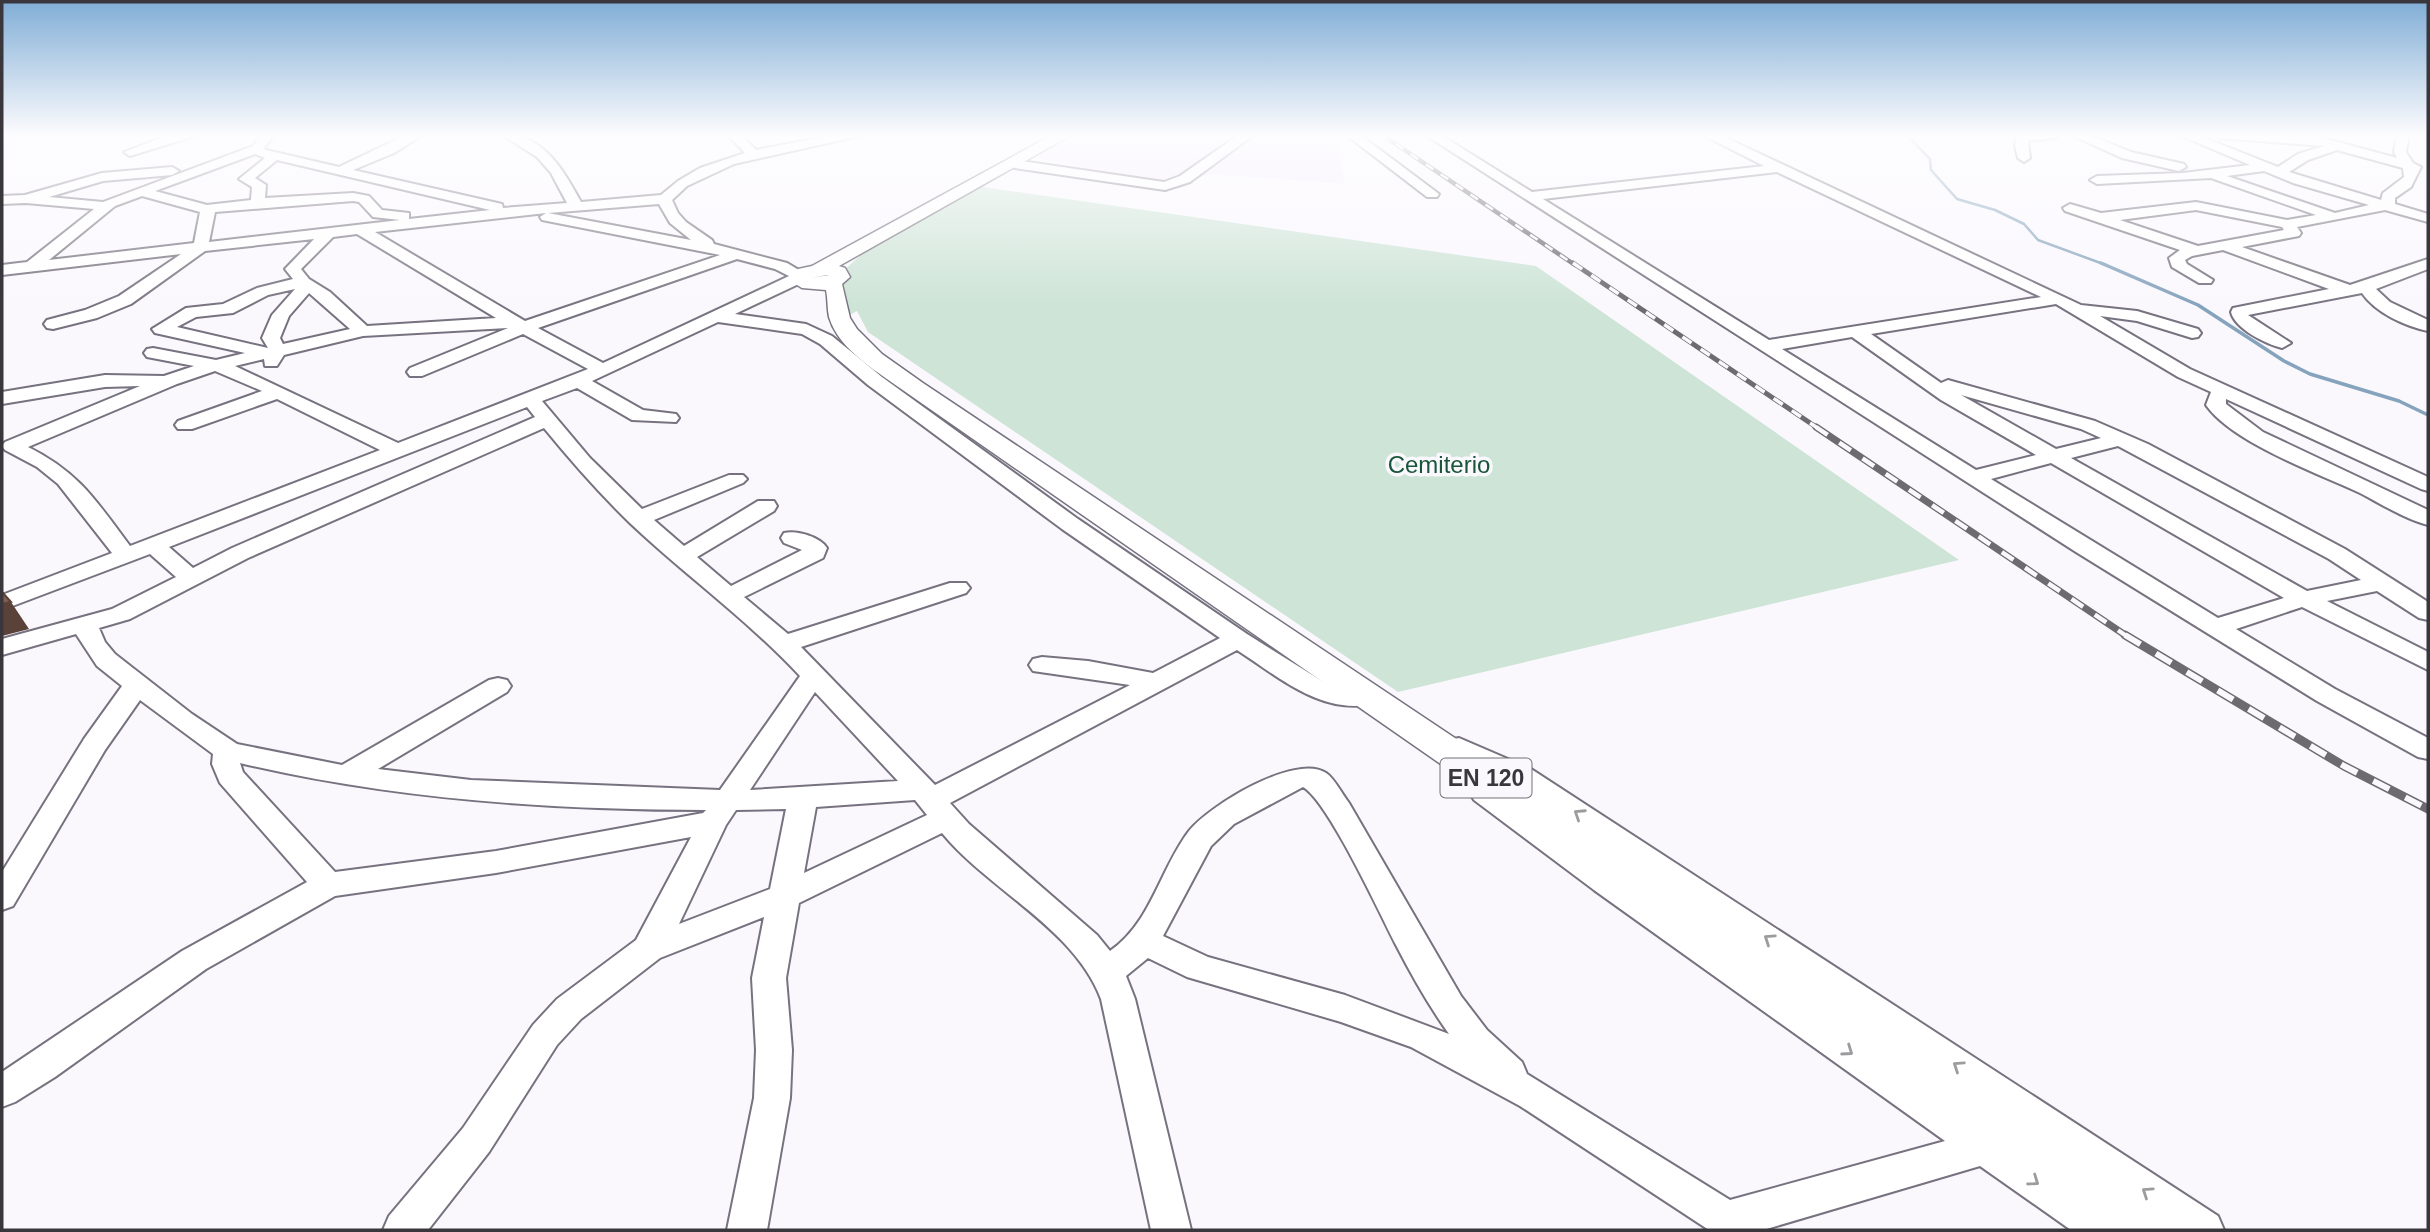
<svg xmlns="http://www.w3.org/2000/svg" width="2430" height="1232" viewBox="0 0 2430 1232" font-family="Arial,sans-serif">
<rect width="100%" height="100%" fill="#faf8fd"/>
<!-- built -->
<path fill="#f3edfe" d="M1076 134H1335L1345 184 1209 174 1179 186 1035 158Z"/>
<!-- green -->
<path fill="#cde4d6" d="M975 186 1536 266 1959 560 1398 692 868 332 857 311 840 320V274L865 251Z"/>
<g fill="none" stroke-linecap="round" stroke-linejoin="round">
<!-- stream-far1 -->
<path stroke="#85a3bc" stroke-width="2.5" d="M1906 134 1930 159 1931 170 1957 199 1995 210 2024 224 2038 240 2106 265"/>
<!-- stream -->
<path stroke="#85a3bc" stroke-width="3.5" d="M2101 263 2198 305 2284 361 2310 374 2399 401 2428 415"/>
<defs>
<g id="minor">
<path d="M201 134 130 156 124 152 169 135Z"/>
<path d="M262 134H275L264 148 266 150 339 167 408 134H424L394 153 353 170 502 204 503 208 567 203 551 173 537 157 501 134C543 134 562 168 581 202L661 195 678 181 700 168 745 153 727 134H740L756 150 839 134H868L734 164 687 186 672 200 678 213 686 222 712 240 714 244 787 263 809 276 805 281 735 314 806 324 832 336 882 377 1078 519 1247 634 1330 686 1376 691 1380 697 1376 703C1323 717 1279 677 1237 650L950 803 969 824 1097 935 1110 951C1151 923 1160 869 1189 831 1209 806 1295 753 1326 773 1334 778 1342 794 1349 803L1461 996 1487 1030 1522 1062 1527 1074 1730 1200 1945 1141 1594 890 1474 800 1470 793 1474 786 1484 783 1494 786 1616 874 2118 1216 2124 1230H2071L1980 1166 1763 1230H1709L1520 1106 1411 1047 1341 1022 1187 977 1148 958 1126 976 1135 999 1191 1230H1151L1101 999C1074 928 989 890 942 833L799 903 786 978 792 1050 790 1098 767 1230H727L754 1098 756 1050 752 978 764 917 660 958 581 1019 557 1045 489 1152 428 1230H383L389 1216 463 1128 533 1025 557 999 636 940 691 837 496 873 335 896 206 969 55 1077 15 1102 2 1107V1072L182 951 307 882 220 783 212 764 213 754 140 700 105 750 13 906 2 910V872L84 739 122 686 97 666 76 634 2 655V639L112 609 176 577 150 554 2 610V595L112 553 58 484 37 467 5 450 2 446 5 442 140 386 105 387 2 404V392L105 375 164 376 194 366 147 357 144 353 147 349 153 348 216 360 245 353 155 333 152 329 186 308 223 304 257 288 293 279 285 269 314 239 205 251 131 304 97 318 53 329 47 328 44 324 47 320 85 310 119 296 181 254 2 275V265L27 262 94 209 26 203 2 204V196L25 195 102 173 172 167 179 171 172 175 103 181 49 197 103 202 253 146ZM255 154 265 158 239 179 252 187 251 200 207 205 155 191ZM277 160 490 210 409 219V213L382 210 369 196 353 193 265 198 266 185 255 178ZM142 196 200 212 194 243 49 260 115 206ZM353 201 359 202 373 217 400 220 209 242 215 212ZM659 204 670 223 691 240 548 213ZM546 213 540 217 542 220 720 255 525 321 375 232ZM357 234 496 318 367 326 330 292 309 279 301 269 333 237ZM737 259 775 269 789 276 603 363 538 328ZM295 289 272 315 262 338 268 348 177 327 196 317 233 313 268 295ZM309 293 350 329 283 344 280 338 289 316ZM718 322 802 334 820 344 868 385 1062 529 1220 638 1153 673 1088 661 1042 657 1033 659 1029 665 1033 671 1130 685 935 785 801 647 966 593 970 588 966 583H950L788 634 744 597 823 558 827 548C820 537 797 530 784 533L781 538 784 543 802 550 731 586 697 557 774 511 777 506 774 501H758L684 546 654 520 743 483 747 479 743 475H729L642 509 590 458 542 401 577 388 632 420 676 422 679 418 676 414 643 410 592 381ZM508 328 410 368 407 372 410 376H422L523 334 588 369 398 443 235 366 264 359 265 366H277L284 355 363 336ZM215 371 262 391 178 421 175 425 178 429H192L277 399 380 450 130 546C97 502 79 472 28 447L177 384ZM527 407 535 417 232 548 193 568 169 547ZM544 428C571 461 599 493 630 523 685 575 748 620 800 676L720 790 471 780 378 769 507 692 511 686 507 680 498 678 489 680 342 765 237 744 192 714 115 654 105 642 99 628 130 619 248 558ZM815 692 898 781 750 790ZM240 763C391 799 551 810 706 810L703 813 496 851 335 872 243 772ZM1303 787C1328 801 1380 914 1396 945 1412 976 1429 1006 1449 1034L1345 995 1208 957 1163 936 1211 846 1234 824ZM915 800 927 815 804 873 816 807ZM786 809 770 889 679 924 726 825 736 810Z"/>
<path d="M1240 134H1255L1190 182 1165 190 1015 168 1008 164 1015 160 1164 182 1180 176Z"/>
<path d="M1345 134H1359L1439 194 1437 197H1427Z"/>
<path d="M1424 134H1439L1532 192 1764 166 1701 134H1718L2081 305 2137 311 2198 329 2201 333 2198 337 2192 338 2137 321 2100 316 2190 369 2428 477V491L2421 489 2226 399V404L2263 432 2428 510V525C2405 519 2381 504 2360 493 2317 473 2233 443 2206 405L2211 392 2178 377 2056 304 1871 334 1941 383 1948 380 2095 421 2148 444 2345 549 2428 602V620L2419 618 2377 591 2327 601 2428 652V670L2302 607 2236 629 2335 689 2428 738V759L2418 757 2317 701 2076 552ZM1777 172 2041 297 1769 340 1543 199ZM1852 337 1941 400 2036 455 1976 470 1782 349ZM1961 395 2081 429 2101 438 2056 449ZM2118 446 2329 559 2361 580 2307 591 2071 458ZM2051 463 2284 598 2218 618 1991 479Z"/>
<path d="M2061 134 2055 138 2028 141 2030 158 2024 162 2018 158 2015 145 2018 135Z"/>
<path d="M2069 134H2087L2131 152 2184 164 2186 167 2179 171 2122 158Z"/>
<path d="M2177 134H2195L2278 167 2298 154 2324 146 2220 138 2214 134H2308L2397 158 2394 152 2397 134H2409L2406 152 2413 163 2421 167 2411 187 2395 198V204L2428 214V222L2385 210 2297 227 2301 233 2299 236 2242 247 2350 285 2428 259V269L2376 289 2390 302 2428 320V331C2405 326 2376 313 2362 293L2248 315 2291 343 2282 348C2266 344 2235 329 2231 312L2233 308 2329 289 2223 250 2192 256 2185 260 2187 264 2213 280 2211 283H2199L2172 267 2169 258 2180 250 2065 211 2063 208 2070 204 2101 213 2196 202 2287 220 2316 215 2211 178 2097 184 2090 180 2097 176 2183 173 2250 165ZM2337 150 2403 168 2404 177 2383 193 2381 200 2289 172 2308 160ZM2264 171 2293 183 2369 205 2335 213 2227 176ZM2196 210 2282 227 2284 230 2198 246 2120 220Z"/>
<path d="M1459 738 1531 769 2218 1216 2224 1230H2170L1511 783 1449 754 1445 747 1449 740Z"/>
</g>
<path id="major" d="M1054 134H1073L839 266 845 268 850 277 842 284 850 318 857 329 882 354 923 383 2168 1214 2175 1230H2111L907 393C880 373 839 351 829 317 827 308 828 299 826 290L802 288 789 280 798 269 812 266ZM827 275H829L811 278Z"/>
</defs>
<!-- minor casing -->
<use href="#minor" stroke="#77727f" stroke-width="4"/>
<!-- major casing -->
<use href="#major" stroke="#77727f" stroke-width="3"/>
<!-- minor -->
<use href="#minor" fill="#fff" fill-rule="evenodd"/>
<!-- major -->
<use href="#major" fill="#fff" fill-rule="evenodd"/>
<defs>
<path id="rail-far3" d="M1381 134 1575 265"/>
<path id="rail-far2" d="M1573 263 1819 429"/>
<path id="rail-far1" d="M1816 427 2128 637"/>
<path id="rail" d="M2125 635 2344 766 2428 809"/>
</defs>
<!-- rail-far3 casing -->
<use href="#rail-far3" stroke="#6d6b70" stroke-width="4.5"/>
<!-- rail-far2 casing -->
<use href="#rail-far2" stroke="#6d6b70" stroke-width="5"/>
<!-- rail-far1 casing -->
<use href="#rail-far1" stroke="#6d6b70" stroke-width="7"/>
<!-- rail casing -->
<use href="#rail" stroke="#6d6b70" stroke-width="9"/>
<!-- rail-far3 -->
<use href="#rail-far3" stroke="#faf8fd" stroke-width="2.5" stroke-dasharray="9" stroke-linecap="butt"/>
<!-- rail-far2 -->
<use href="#rail-far2" stroke="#faf8fd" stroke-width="3.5" stroke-dasharray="11" stroke-linecap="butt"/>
<!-- rail-far1 -->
<use href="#rail-far1" stroke="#faf8fd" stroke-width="4.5" stroke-dasharray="14" stroke-linecap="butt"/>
<!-- rail -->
<use href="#rail" stroke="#faf8fd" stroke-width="6" stroke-dasharray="18" stroke-linecap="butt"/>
</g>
<!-- shaded-wall -->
<path fill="#5a4239" d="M11 602 29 629 2 636V604Z"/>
<!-- building -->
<path fill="#805e52" stroke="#5a4239" stroke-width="2" d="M2 592 11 602 2 604Z"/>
<!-- one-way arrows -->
<defs><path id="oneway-chevron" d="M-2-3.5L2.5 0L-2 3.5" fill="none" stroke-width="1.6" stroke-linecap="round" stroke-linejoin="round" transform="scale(1.75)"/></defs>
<g stroke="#9c9b9e">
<use href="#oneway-chevron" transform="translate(1579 814) rotate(-147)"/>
<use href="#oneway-chevron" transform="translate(1769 939) rotate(-146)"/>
<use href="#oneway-chevron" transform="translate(1848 1051) rotate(35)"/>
<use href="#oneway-chevron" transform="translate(1958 1066) rotate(-146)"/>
<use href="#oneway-chevron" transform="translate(2034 1181) rotate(35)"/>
<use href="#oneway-chevron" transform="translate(2147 1192) rotate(-146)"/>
</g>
<!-- sky -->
<linearGradient id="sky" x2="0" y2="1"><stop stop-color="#80add6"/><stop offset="0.44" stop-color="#fdfcfe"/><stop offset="1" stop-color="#fdfcfe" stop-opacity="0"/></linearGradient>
<rect width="2430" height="307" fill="url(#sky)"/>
<g text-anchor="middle" stroke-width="7" stroke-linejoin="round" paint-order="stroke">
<!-- shield labels -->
<rect fill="#faf8fd" stroke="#737176" stroke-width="2" x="1440.5" y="758.5" width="91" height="39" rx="5"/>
<g font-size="23" font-weight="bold" fill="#39373c">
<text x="1486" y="786">EN 120</text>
</g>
<!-- park labels -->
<g font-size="24" fill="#18563a" stroke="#faf8fd">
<text x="1439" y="473">Cemiterio</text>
</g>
</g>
<!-- border -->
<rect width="2430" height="1232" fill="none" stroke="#39373c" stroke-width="7"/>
</svg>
